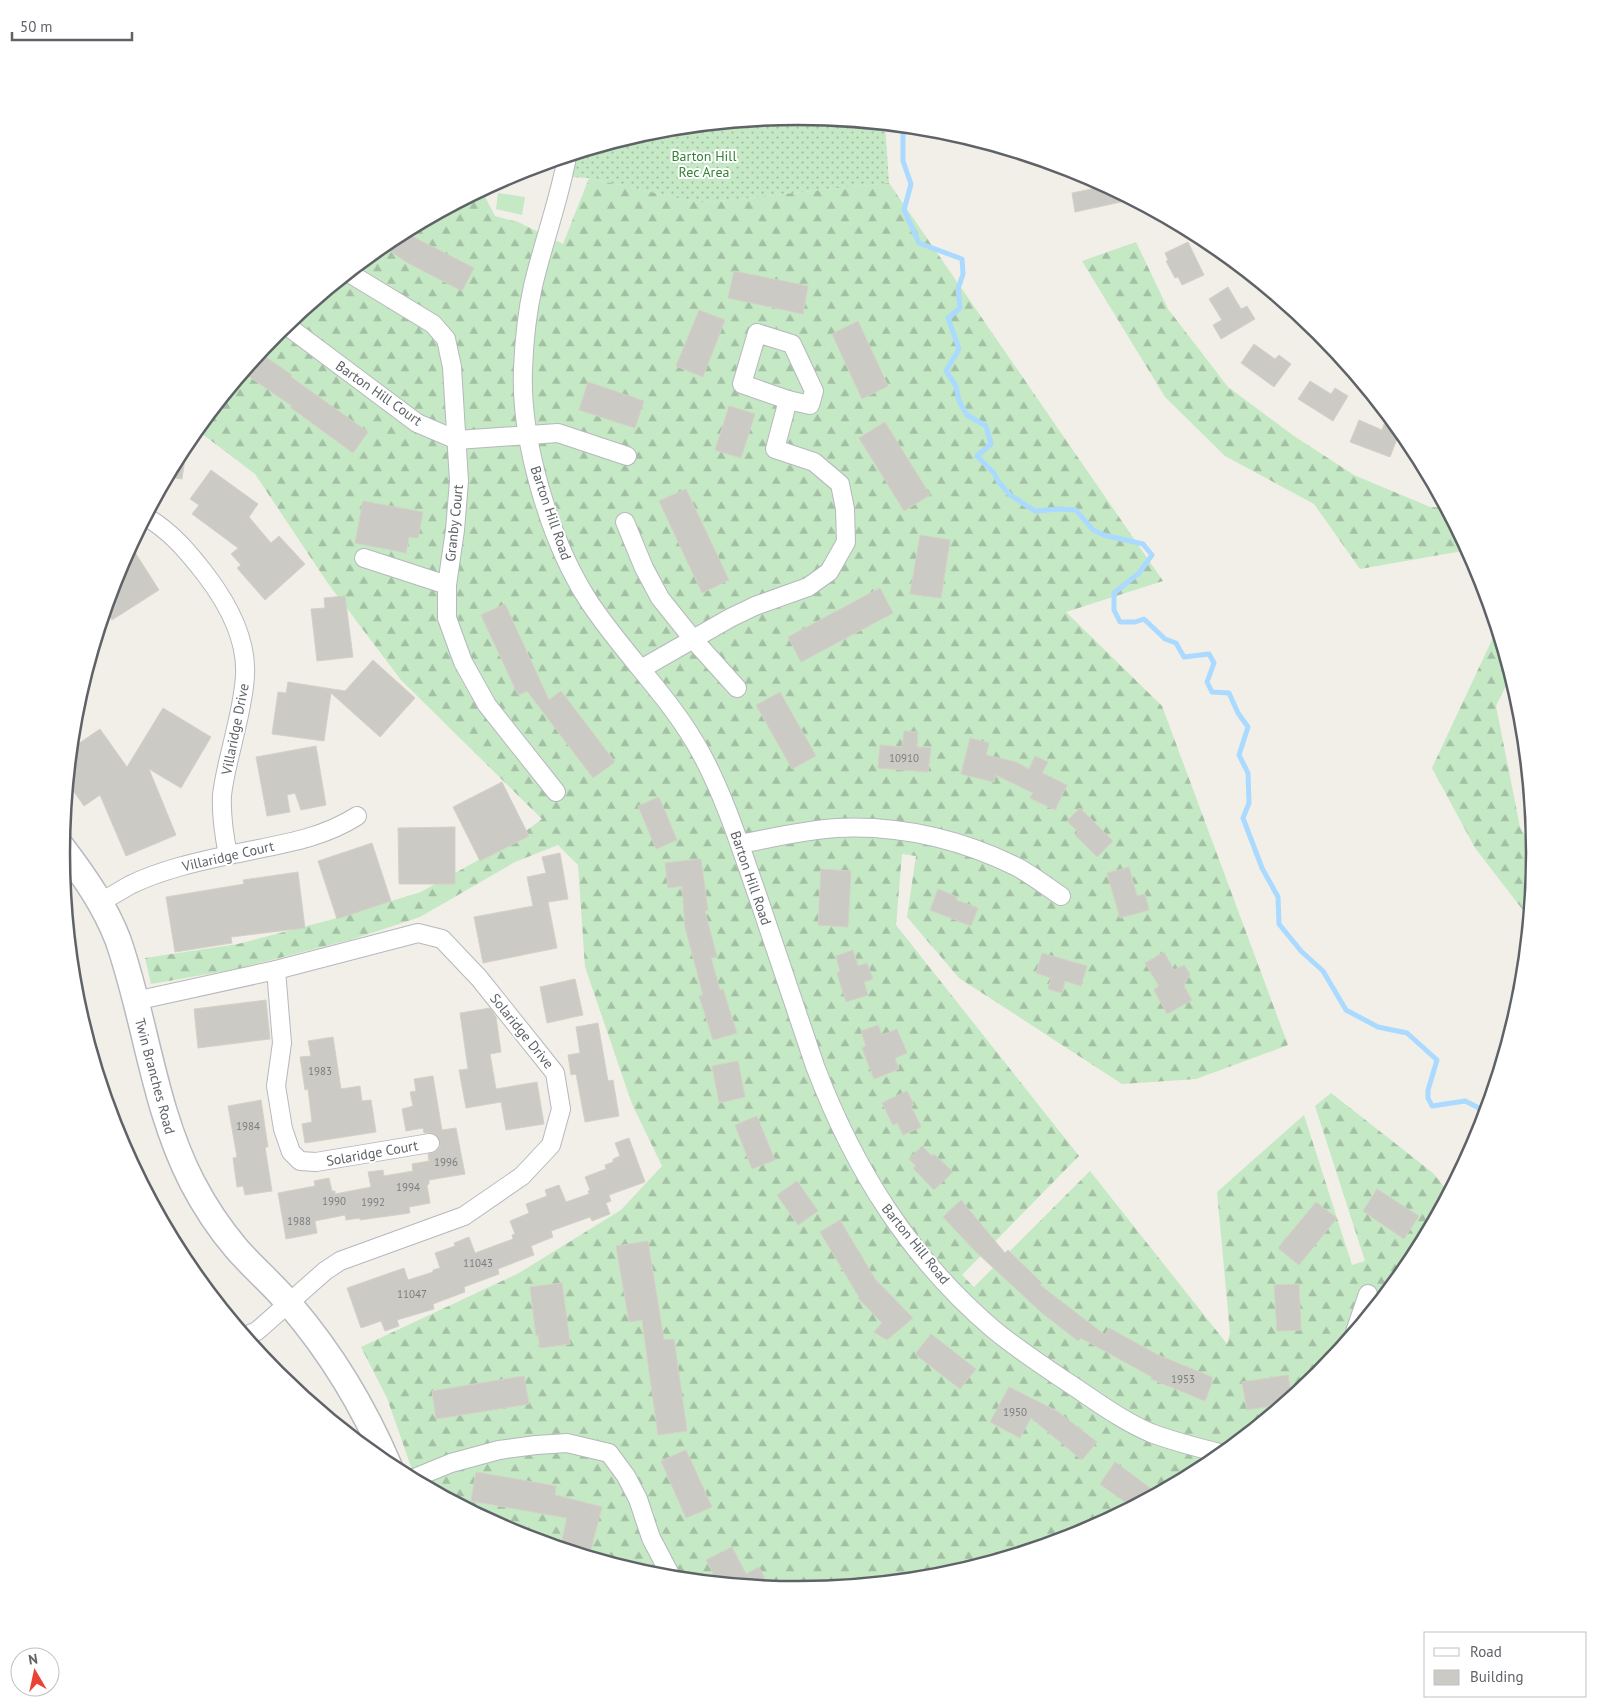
<svg xmlns="http://www.w3.org/2000/svg" width="1597" height="1707" viewBox="0 0 1597 1707" font-family="'PT Sans',sans-serif">
<defs>
<pattern id="grass-dots" width="8" height="8" patternUnits="userSpaceOnUse" patternTransform="scale(1.25)"><rect width="8" height="8" fill="#c5e8c5"/><path d="M2 2h.1M6 6h.1" fill="none" stroke="#a3c0a4" stroke-width="1.8" stroke-linecap="round"/></pattern>
<pattern id="forest-firs" width="22" height="20" patternUnits="userSpaceOnUse" patternTransform="scale(1.25)"><rect width="22" height="20" fill="#c5e8c5"/><path d="M5 1l3.5 6h-7zM16 11l3.5 6h-7z" fill="#a3c0a4"/></pattern>
</defs>
<rect width="100%" height="100%" fill="#f1efe8"/>
<!-- grass -->
<path fill="url(#grass-dots)" d="M799 116 885 125 889 183 699 203 589 178 572 177 576 154 655 130Z"/>
<!-- forest -->
<g fill="url(#forest-firs)">
<path d="M589 178 699 203 889 183 1163 581 1066 612 1162 706 1288 1045 1196 1079 1122 1084 959 978 907 917 916 856 902 854 896 925 1079 1156 962 1275 974 1287 1090 1171 1227 1344 1230 1333 1217 1192 1304 1115 1352 1265 1365 1261 1315 1106 1331 1093 1433 1173 1449 1193 1411 1263 1320 1375 1208 1467 1080 1535 942 1577 798 1591 654 1577 516 1535 416 1481 387 1398 361 1347 519 1273 621 1210 662 1166 632 1104 585 967 578 865 558 845 515 862 420 917 353 939 237 969 151 984 145 958 238 944 330 920 421 892 511 842 542 819 401 680 327 582 255 474 197 430 277 332 389 240 482 191 495 216 518 222 563 244Z"/>
<path d="M1136 242 1168 309 1228 387 1294 436 1354 475 1430 507 1446 508 1468 550 1360 569 1314 504 1225 456 1165 397 1082 261Z"/>
<path d="M1497 629 1511 675 1496 706 1520 827 1536 856 1529 918 1475 848 1432 768Z"/>
</g>
<!-- garden -->
<path fill="#c5e8c5" d="M498 193 525 197 522 215 496 209Z"/>
<g fill="none" stroke-linecap="round" stroke-linejoin="round">
<!-- stream -->
<path stroke="#aadaff" stroke-width="5" d="M903 127V161L911 184 904 210 919 243 962 259 963 274 958 289 960 308 948 318 959 349 946 371 956 386 959 401 967 415 986 426 991 444 977 456 994 473 998 481 1010 495 1035 511 1059 509 1076 510 1093 530 1104 535 1143 544 1152 555 1139 573 1114 593V610L1120 622H1135L1144 619 1165 639 1176 643 1184 657 1209 654 1214 663 1207 682 1212 692 1229 693 1238 713 1248 727 1239 755 1248 773 1249 803 1243 818 1262 868 1278 897 1279 924 1301 951 1323 971 1346 1010 1378 1027 1407 1033 1437 1060 1428 1090V1098L1432 1106 1465 1101 1483 1110 1480 1133"/>
</g>
<!-- building -->
<g fill="#cccac5" stroke="#d6d1c6">
<path d="M1106 186 1120 193 1121 202 1075 212 1072 193Z"/>
<path d="M404 232 474 268 462 291 408 263 382 246 389 240Z"/>
<path d="M1188 242 1204 275 1182 285 1178 277 1175 278 1166 261 1168 260 1165 253Z"/>
<path d="M734 271 808 286 803 314 728 298Z"/>
<path d="M1228 287 1241 309 1247 306 1255 319 1221 339 1213 325 1222 320 1209 299Z"/>
<path d="M699 310 725 320 703 377 676 366Z"/>
<path d="M858 321 888 386 862 399 832 334Z"/>
<path d="M1254 344 1275 359 1279 355 1291 364 1274 387 1241 363Z"/>
<path d="M260 353 292 375 291 377 368 432 353 453 290 407 292 406 244 373Z"/>
<path d="M1310 381 1331 394 1335 388 1348 396 1333 421 1298 399Z"/>
<path d="M588 382 644 401 635 428 579 410Z"/>
<path d="M729 406 755 414 741 458 715 450Z"/>
<path d="M1359 420 1382 430 1384 424 1400 431 1390 457 1350 442Z"/>
<path d="M885 422 930 495 904 511 859 438Z"/>
<path d="M186 444H187L182 479 168 477Z"/>
<path d="M211 470 258 504 249 517 271 543 279 536 305 564 265 600 237 568 241 565 231 554 238 548 192 514 199 505 190 499Z"/>
<path d="M686 489 729 580 702 593 659 501Z"/>
<path d="M363 501 423 512 418 538 409 537 406 553 355 543Z"/>
<path d="M920 535 950 540 941 598 910 594Z"/>
<path d="M131 546 159 590 112 620 106 610 117 571Z"/>
<path d="M880 588 893 613 801 662 788 637Z"/>
<path d="M345 596 353 657 317 661 311 609 325 608 324 598Z"/>
<path d="M505 604 549 700 561 691 615 762 593 778 527 691 518 695 481 615Z"/>
<path d="M373 660 415 698 380 737 331 693 324 741 272 734 278 692 286 693 288 682 345 691Z"/>
<path d="M780 692 816 756 792 769 756 705Z"/>
<path d="M163 708 211 737 181 788 149 769 176 835 126 856 100 795 84 806 68 783 72 748 100 729 127 767Z"/>
<path d="M904 731 918 732 917 747 931 748 928 772 878 768 880 745 902 747Z"/>
<path d="M970 738 989 743 986 755 1016 762 1029 769 1035 756 1048 762 1042 773 1067 785 1055 810 1030 798 1033 793 996 775 994 782 961 774Z"/>
<path d="M316 746 326 805 301 810 295 793 287 795 290 812 267 816 256 757Z"/>
<path d="M502 782 529 836 480 861 453 807Z"/>
<path d="M659 797 677 840 656 849 638 806Z"/>
<path d="M1080 808 1113 841 1097 857 1075 835 1078 832 1067 821Z"/>
<path d="M455 827V884H399L398 828Z"/>
<path d="M372 843 391 901 337 919 318 861Z"/>
<path d="M560 853 568 899 548 902 557 948 483 963 474 917 533 906 527 877 546 873 542 857Z"/>
<path d="M701 859 708 910 705 911 717 957 711 958 720 990 723 989 737 1033 713 1040 699 996 703 995 685 927 682 886 668 888 665 863Z"/>
<path d="M1129 867 1137 896 1145 894 1149 910 1120 918 1107 873Z"/>
<path d="M821 869 851 871 848 927 818 925Z"/>
<path d="M298 872 305 928 231 937 232 943 175 952 166 897 244 884 243 880Z"/>
<path d="M938 889 957 897 956 900 978 908 971 926 930 910Z"/>
<path d="M853 950 858 966 867 963 873 979 864 982 868 995 846 1002 837 973 840 971 836 956Z"/>
<path d="M1164 952 1174 970 1184 965 1190 974 1184 986 1192 1000 1167 1014 1154 990 1159 986 1145 963Z"/>
<path d="M1042 953 1087 966 1081 986 1065 981 1062 993 1048 989 1051 978 1036 973Z"/>
<path d="M575 979 583 1015 547 1023 540 987Z"/>
<path d="M266 1000 270 1039 198 1048 194 1009Z"/>
<path d="M490 1008 496 1017 501 1052 490 1054 496 1089 537 1082 544 1124 506 1130 501 1102 466 1108 459 1070 468 1069 460 1013Z"/>
<path d="M598 1023 608 1081 613 1080 619 1116 585 1122 576 1074 571 1075 568 1055 580 1053 576 1027Z"/>
<path d="M878 1025 882 1035 897 1029 907 1053 895 1058 899 1069 874 1079 862 1048 866 1046 861 1031Z"/>
<path d="M333 1037 341 1089 360 1086 362 1101 371 1100 376 1132 305 1143 302 1124 312 1122 308 1089 305 1090 300 1057 311 1056 308 1041Z"/>
<path d="M738 1061 745 1097 719 1103 712 1066Z"/>
<path d="M433 1076 442 1130 456 1128 465 1174 429 1180V1184L427 1185 430 1203 409 1207 410 1213 360 1220V1218L346 1220 345 1215 315 1221 317 1233 286 1239 278 1193 315 1186 314 1181 329 1178 332 1191H335V1194L371 1187 368 1172 383 1170 384 1176 413 1171 412 1164 429 1161 428 1154 436 1151 440 1147V1142L438 1137 433 1133H424L423 1128 406 1131 402 1109 413 1106 410 1092 416 1091 414 1079Z"/>
<path d="M907 1091 914 1105 911 1106 921 1127 903 1135 897 1123 893 1125 882 1103Z"/>
<path d="M261 1100 268 1147H265L272 1191 245 1195 243 1186 237 1187 233 1158 237 1157 228 1106Z"/>
<path d="M757 1116 775 1160 752 1169 735 1125Z"/>
<path d="M629 1138 645 1182 609 1195 611 1201 606 1203 610 1214 592 1221 590 1217 551 1231 553 1237 531 1246 534 1255 498 1269 499 1274 464 1287 465 1292 433 1304 434 1309 397 1320 399 1326 385 1331 381 1321 361 1328 347 1288 404 1268 408 1280 433 1272V1270L440 1268 435 1253 455 1246 454 1243 469 1237 475 1253 513 1239 512 1235 515 1234 510 1221 529 1213 526 1204 547 1196 545 1190 559 1185 566 1202 589 1194 588 1191 590 1190 585 1177 606 1169 605 1165 613 1162V1159L620 1156 615 1143Z"/>
<path d="M922 1146 932 1156 934 1154 953 1172 934 1190 913 1168 916 1166 909 1159Z"/>
<path d="M797 1181 818 1211 798 1225 777 1195Z"/>
<path d="M1377 1189 1419 1216 1404 1239 1363 1211Z"/>
<path d="M961 1200 1005 1253 1008 1250 1042 1283 1040 1285 1105 1335 1109 1328 1158 1355 1212 1377V1383L1205 1401 1151 1379 1152 1377 1081 1338 1078 1341 1042 1313 975 1251 943 1217Z"/>
<path d="M1316 1202 1337 1218 1299 1265 1278 1248Z"/>
<path d="M840 1220 875 1279 913 1318 887 1340 874 1332 882 1323 858 1298 859 1297 820 1232Z"/>
<path d="M648 1241 664 1340 674 1339 687 1431 658 1435 642 1320 629 1322 616 1246Z"/>
<path d="M562 1283 570 1344 540 1348 538 1335 536 1336 530 1287Z"/>
<path d="M1299 1284 1301 1330 1277 1331 1274 1285Z"/>
<path d="M931 1334 976 1369 960 1389 915 1354Z"/>
<path d="M1288 1375 1292 1398 1284 1404 1247 1410 1242 1382Z"/>
<path d="M524 1376 529 1404 436 1419 432 1391Z"/>
<path d="M1009 1387 1057 1411 1097 1442 1082 1460 1031 1418 1020 1438 990 1422Z"/>
<path d="M686 1450 712 1507 686 1518 661 1461Z"/>
<path d="M1115 1462 1153 1490 1146 1500 1132 1507 1100 1484Z"/>
<path d="M476 1472 556 1486 555 1495 602 1507 589 1557 560 1548 567 1518 471 1501Z"/>
<path d="M732 1547 746 1574 759 1567 770 1588 718 1583 706 1560Z"/>
</g>
<g fill="none" stroke-linecap="round" stroke-linejoin="round">
<defs>
<g id="street">
<path d="M567 157C559 201 543 243 533 286 527 313 524 342 523 369 520 440 550 541 588 600 623 654 671 697 702 755 726 800 741 849 758 897 777 953 796 1009 815 1066 854 1169 909 1257 993 1329 1016 1348 1040 1364 1064 1380 1092 1398 1120 1420 1151 1433 1175 1442 1199 1448 1224 1454"/>
<path d="M349 273 433 324 446 339 452 367 459 481 455 530 447 585V618L463 662 487 705 556 792"/>
<path d="M286 325 417 423 457 440 558 433 627 456"/>
<path d="M757 333 792 344 814 391 810 405 788 400 742 384Z"/>
<path d="M146 517C171 531 189 553 206 575 228 604 247 638 245 675 244 699 237 723 232 746 228 762 224 778 222 795 221 815 224 835 228 855"/>
<path d="M625 522 644 568 660 598 692 638 737 688"/>
<path d="M364 558 447 585"/>
<path d="M641 669 730 618 755 606 808 587 829 572 846 542 845 509 840 484 814 462 775 449 788 400"/>
<path d="M740 844C772 838 804 830 837 828 900 825 960 839 1017 867 1032 875 1046 886 1061 896"/>
<path d="M100 902C110 897 120 891 130 885 161 870 196 862 229 855 274 845 318 841 357 816"/>
<path d="M276 970 282 1043 276 1086 283 1129 291 1152 300 1161 316 1162 430 1143"/>
<path d="M135 1001 276 970 418 933 442 939 479 978 555 1073 561 1109 551 1145 522 1176 464 1216 340 1261 325 1271 257 1331 245 1336"/>
<path d="M1355 1332 1368 1294"/>
<path d="M412 1479 451 1463 499 1450 536 1445 567 1443 609 1453 626 1476 638 1499 651 1538 672 1578"/>
</g>
<path id="secondary" d="M62 847C84 876 105 906 118 940 146 1020 153 1106 192 1182 204 1205 219 1228 236 1248 253 1268 274 1285 291 1306 332 1354 364 1407 389 1466"/>
</defs>
<!-- street casing -->
<use href="#street" stroke="#b5b8bc" stroke-width="20"/>
<!-- secondary casing -->
<use href="#secondary" stroke="#b6babf" stroke-width="28"/>
<!-- street -->
<use href="#street" stroke="#fff" stroke-width="18"/>
<!-- secondary -->
<use href="#secondary" stroke="#fff" stroke-width="25"/>
</g>
<g text-anchor="middle" stroke-width="4" stroke-linejoin="round" paint-order="stroke">
<!-- number labels -->
<g font-size="11" fill="#7a7d7f">
<text x="904" y="762">10910</text>
<text x="320" y="1075">1983</text>
<text x="248" y="1130">1984</text>
<text x="446" y="1166">1996</text>
<text x="408" y="1191">1994</text>
<text x="334" y="1205">1990</text>
<text x="373" y="1206">1992</text>
<text x="299" y="1225">1988</text>
<text x="478" y="1267">11043</text>
<text x="412" y="1298">11047</text>
<text x="1183" y="1383">1953</text>
<text x="1015" y="1416">1950</text>
</g>
<!-- park labels -->
<g font-size="14" fill="#348238" stroke="#fff">
<text x="704" y="161">Barton Hill<tspan x="704" dy="16">Rec Area</tspan></text>
</g>
<!-- street labels -->
<g font-size="14" fill="#5f6368" stroke="#fff">
<text transform="translate(379 393) rotate(35)" y="5">Barton Hill Court</text>
<text transform="translate(551 513) rotate(71)" y="5">Barton Hill Road</text>
<text transform="translate(454 523) rotate(-84)" y="5">Granby Court</text>
<text transform="translate(235 729) rotate(-79)" y="5">Villaridge Drive</text>
<text transform="translate(228 856) rotate(-13)" y="5">Villaridge Court</text>
<text transform="translate(751 878) rotate(71)" y="5">Barton Hill Road</text>
<text transform="translate(522 1031) rotate(51)" y="5">Solaridge Drive</text>
<text transform="translate(155 1076) rotate(75)" y="5">Twin Branches Road</text>
<text transform="translate(372 1153) rotate(-10)" y="5">Solaridge Court</text>
<text transform="translate(916 1244) rotate(51)" y="5">Barton Hill Road</text>
</g>
</g>
<!-- crop -->
<path d="M0 0H1597V1707H0ZM70 853a728 728 0 1 1 1456 0a728 728 0 1 1-1456 0Z" fill="#fff" fill-rule="evenodd"/>
<path fill="none" stroke="#5f6368" stroke-width="2.5" d="M70 853a728 728 0 1 1 1456 0a728 728 0 1 1-1456 0Z"/>
<!-- legend -->
<rect x="1424" y="1632" width="162" height="65" fill="#ffffff" stroke="#bfc1c3"/>
<rect x="1434" y="1648" width="25" height="8" fill="#ffffff" stroke="#bfc1c3"/>
<text x="1470" y="1657" font-size="15" fill="#5f6368">Road</text>
<rect x="1434" y="1670" width="25" height="15" fill="#cccac5" stroke="#bfc1c3"/>
<text x="1470" y="1682" font-size="15" fill="#5f6368">Building</text>
<!-- north arrow -->
<g transform="translate(35 1672) rotate(351)"><circle r="24" fill="#ffffff" stroke="#bfc1c3"/>
<path d="M0-4L9 19L0 12L-9 19Z" fill="#ea4335"/>
<text y="-8" font-size="14" font-weight="bold" text-anchor="middle" fill="#5f6368">N</text>
</g>
<!-- scale -->
<path d="M12 32v8h120v-8" fill="none" stroke="#5f6368" stroke-width="2.5"/>
<text x="20" y="32" font-size="15" fill="#5f6368" stroke="#ffffff" stroke-width="4" paint-order="stroke">50 m</text>
</svg>
